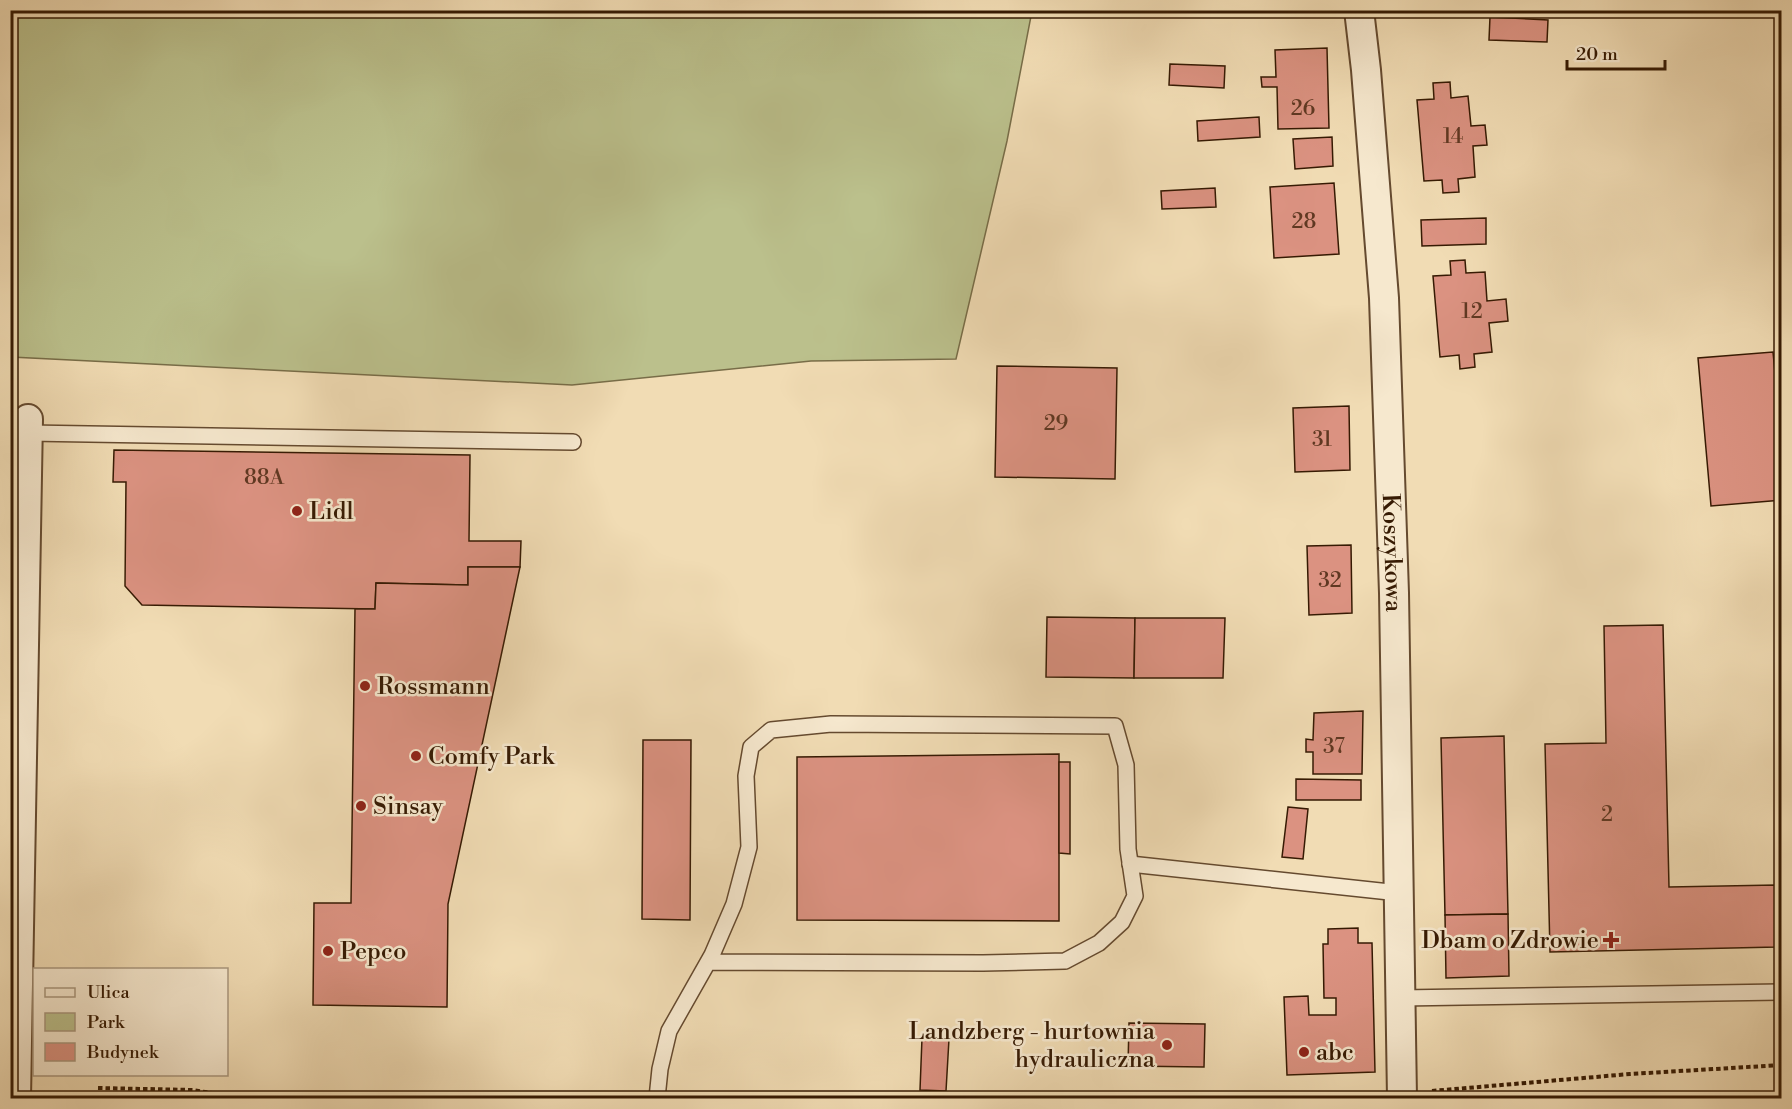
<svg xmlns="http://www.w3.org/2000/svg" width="1792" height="1109" viewBox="0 0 1792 1109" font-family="'Libre Bodoni',serif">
<rect width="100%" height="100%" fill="#f1dcb4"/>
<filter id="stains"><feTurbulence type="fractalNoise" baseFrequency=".00333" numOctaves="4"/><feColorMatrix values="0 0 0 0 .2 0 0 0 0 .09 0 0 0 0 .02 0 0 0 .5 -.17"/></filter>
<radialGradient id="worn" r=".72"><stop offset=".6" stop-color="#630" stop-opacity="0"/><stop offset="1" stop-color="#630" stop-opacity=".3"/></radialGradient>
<!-- green -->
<path fill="#bbc08c" stroke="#786d48" stroke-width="1.5" d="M11 10H1032V11L1007 141 956 359 811 361 572 385 11 357Z"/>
<!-- building -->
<g fill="#db9281" stroke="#361a03" stroke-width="1.5">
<path d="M1490 17 1548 20 1547 42 1489 40Z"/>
<path d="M1327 48 1329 128 1278 129 1277 87H1262L1261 77H1276L1275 50Z"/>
<path d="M1170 64 1225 66 1224 88 1169 85Z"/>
<path d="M1450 82 1451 98 1468 96 1471 126 1485 125 1487 145 1473 146 1475 177 1458 179 1459 192 1443 193 1442 180 1424 181 1417 100 1434 99 1433 83Z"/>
<path d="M1259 117 1260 137 1198 141 1197 121Z"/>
<path d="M1332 137 1333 166 1295 169 1293 139Z"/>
<path d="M1334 183 1339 254 1274 258 1270 187Z"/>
<path d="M1215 188 1216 207 1162 209 1161 191Z"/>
<path d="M1486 218V244L1422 246 1421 220Z"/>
<path d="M1465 260 1466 273 1485 272 1487 301 1506 299 1508 321 1489 323 1492 352 1474 354 1475 367 1460 369 1459 355 1440 357 1433 276 1451 275 1450 261Z"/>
<path d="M1773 352 1782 446V500L1711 506 1698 358Z"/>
<path d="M997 366 1117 368 1115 479 995 477Z"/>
<path d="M1349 406 1350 470 1295 472 1293 408Z"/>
<path d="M114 450 470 455 469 541H521L520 567H468V585L376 583 375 609 142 605 125 586 126 482H113Z"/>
<path d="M1351 545 1352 613 1309 615 1307 546Z"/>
<path d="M468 567H520L448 904 447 1007 313 1005 314 903H351L355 609H375L376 583 468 585Z"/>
<path d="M1047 617 1135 618 1134 678 1046 677Z"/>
<path d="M1135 618H1225L1223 678H1134Z"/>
<path d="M1663 625 1669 887 1776 885 1777 947 1550 952 1545 744 1606 743 1604 626Z"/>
<path d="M1363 711 1362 774H1313V752H1306V739L1313 740 1314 713Z"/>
<path d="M1504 736 1508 914 1445 915 1441 738Z"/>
<path d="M643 740H691L690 920 642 919Z"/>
<path d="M1059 754V921L797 920V757Z"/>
<path d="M1059 762H1070V854L1059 853Z"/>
<path d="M1296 779 1361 780V800H1296Z"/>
<path d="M1288 807 1308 809 1303 859 1282 857Z"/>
<path d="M1508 914 1509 976 1446 978 1445 915Z"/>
<path d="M1358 928V943H1372L1375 1072 1287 1075 1284 997 1308 996 1309 1015H1336V998H1324L1323 944H1328V929Z"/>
<path d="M1129 1023 1205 1024 1204 1067 1128 1066Z"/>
<path d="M922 1038 949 1039 946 1091 920 1090Z"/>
</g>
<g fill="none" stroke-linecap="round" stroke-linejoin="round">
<defs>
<g id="service">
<path d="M28 433 573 442"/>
<path d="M1130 864 1399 893"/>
<path d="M1401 998 1782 992"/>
<path d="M657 1098 660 1069 669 1031 712 955 734 904 749 847 746 776 751 747 771 730 831 724 1115 726 1126 765 1128 849 1135 896 1122 922 1099 943 1065 961 983 963 708 962"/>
</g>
<g id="minor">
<path id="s1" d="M1359 10 1366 70 1384 298 1394 593 1402 1098"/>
<path d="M16 1098 28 419"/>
</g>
</defs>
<!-- service casing -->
<use href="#service" stroke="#654a2f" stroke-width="18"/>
<!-- minor casing -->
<use href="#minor" stroke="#654a2f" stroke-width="32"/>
<!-- path -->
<g stroke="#361a03" stroke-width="4" stroke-dasharray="4.5 3" stroke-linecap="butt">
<path d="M98 1088 193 1090 242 1098"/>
<path d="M1432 1091 1630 1074 1782 1065"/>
</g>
<!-- service -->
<use href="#service" stroke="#f6e8ce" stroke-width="15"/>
<!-- minor -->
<use href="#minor" stroke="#f6e8ce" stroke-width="28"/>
</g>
<!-- markers -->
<g fill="#8f2418" stroke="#f6e8ce" stroke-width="2">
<circle cx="297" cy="511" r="6"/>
<circle cx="365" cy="686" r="6"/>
<circle cx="416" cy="756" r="6"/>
<circle cx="361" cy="806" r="6"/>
<path d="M1608 931h6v6h6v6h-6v6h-6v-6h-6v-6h6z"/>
<circle cx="328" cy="951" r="6"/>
<circle cx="1167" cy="1045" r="6"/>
<circle cx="1304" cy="1052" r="6"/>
</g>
<g text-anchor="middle" stroke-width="5" stroke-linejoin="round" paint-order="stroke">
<!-- number labels -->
<g font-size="21" fill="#5f3822">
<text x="1303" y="115">26</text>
<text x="1453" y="143">14</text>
<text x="1304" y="228">28</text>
<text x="1472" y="318">12</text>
<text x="1056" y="430">29</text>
<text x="1322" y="446">31</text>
<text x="264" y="484">88A</text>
<text x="1330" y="587">32</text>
<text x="1334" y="753">37</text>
<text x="1607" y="821">2</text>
</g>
<!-- poi labels -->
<g font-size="24" fill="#361a03" stroke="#f6e8ce" text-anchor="start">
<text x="309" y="519">Lidl</text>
<text x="377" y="694">Rossmann</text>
<text x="428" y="764">Comfy Park</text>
<text x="373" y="814">Sinsay</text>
<text x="1599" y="948" text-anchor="end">Dbam o Zdrowie</text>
<text x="340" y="959">Pepco</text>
<text x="1155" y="1039" text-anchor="end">Landzberg - hurtownia<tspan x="1155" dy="28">hydrauliczna</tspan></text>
<text x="1316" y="1060">abc</text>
</g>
<!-- street labels -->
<g font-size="24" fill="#361a03" stroke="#f6e8ce">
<text dy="8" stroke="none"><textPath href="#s1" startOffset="544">Koszykowa</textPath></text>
</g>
</g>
<!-- margin -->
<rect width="1792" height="1109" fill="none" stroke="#f1dcb4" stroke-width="36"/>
<rect x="12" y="12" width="1768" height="1085" fill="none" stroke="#361a03" stroke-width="3"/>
<rect x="18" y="18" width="1756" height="1073" fill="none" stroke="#361a03" stroke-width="1.5"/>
<!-- legend -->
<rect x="33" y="968" width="195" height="108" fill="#f6e8ce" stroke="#a9967d" stroke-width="1.5"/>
<rect x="45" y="988" width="30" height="9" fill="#f6e8ce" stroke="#a9967d" stroke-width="1.5"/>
<text x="87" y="998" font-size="18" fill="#361a03">Ulica</text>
<rect x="45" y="1013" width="30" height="18" fill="#bbc08c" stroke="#a9967d" stroke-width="1.5"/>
<text x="87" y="1028" font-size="18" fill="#361a03">Park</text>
<rect x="45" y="1043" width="30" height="18" fill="#db9281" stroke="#a9967d" stroke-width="1.5"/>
<text x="87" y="1058" font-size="18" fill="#361a03">Budynek</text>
<!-- scale -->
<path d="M1567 60v9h98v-9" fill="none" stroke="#361a03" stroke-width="3"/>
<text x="1576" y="60" font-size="18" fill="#361a03" stroke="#f6e8ce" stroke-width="4.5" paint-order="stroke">20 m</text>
<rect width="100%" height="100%" filter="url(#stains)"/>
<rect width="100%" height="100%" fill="url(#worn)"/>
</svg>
